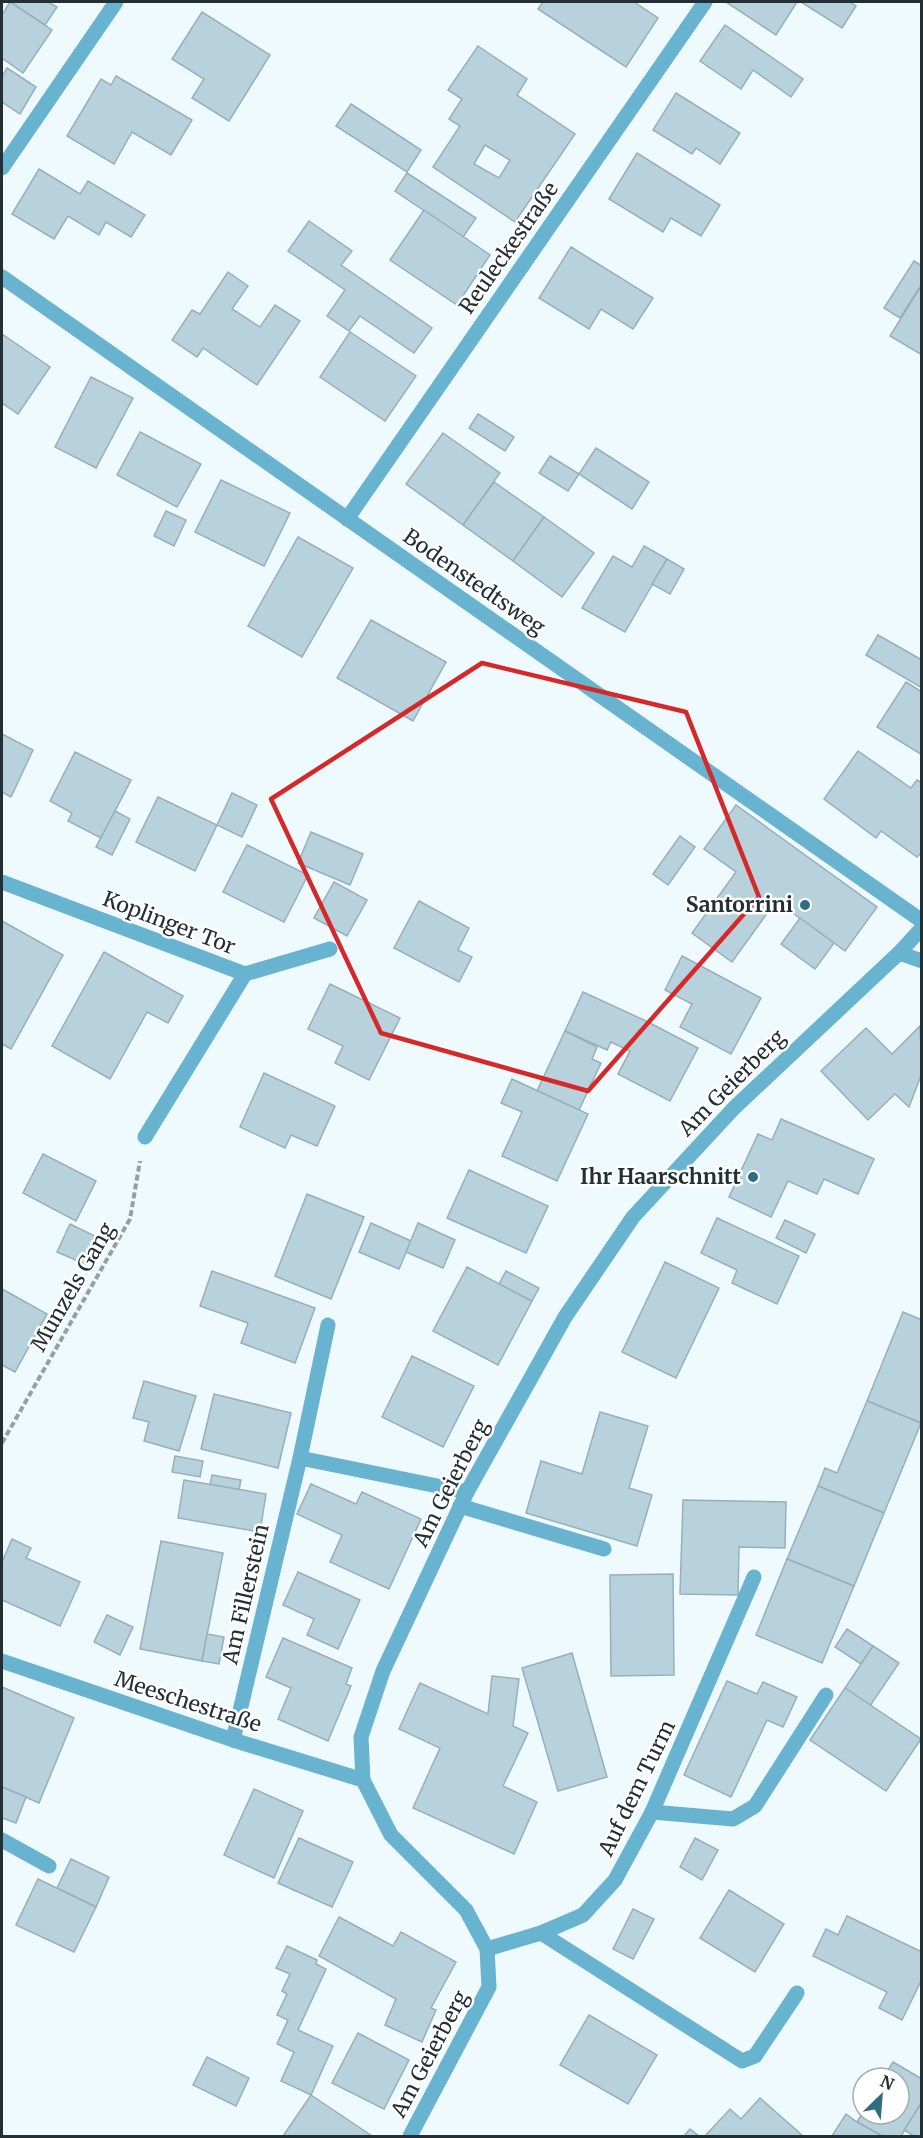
<svg xmlns="http://www.w3.org/2000/svg" width="923" height="2138" viewBox="0 0 923 2138" font-family="Merriweather,serif">
<rect width="100%" height="100%" fill="#effafe"/>
<!-- building -->
<g fill="#b7d2dc" stroke="#96b0ba" stroke-width="1.5" fill-rule="evenodd">
<path d="M10 2H48L57 7 45 25Z"/>
<path d="M10 2 52 30 23 73 2 58V15Z"/>
<path d="M543 2H634L658 18 626 67 538 9Z"/>
<path d="M726 2H797L776 35Z"/>
<path d="M801 2H850L856 6 842 28Z"/>
<path d="M202 12 270 55 229 121 192 98 204 79 172 59Z"/>
<path d="M725 25 803 79 791 97 753 70 741 89 700 61Z"/>
<path d="M478 46 527 79 517 95 575 134 515 222 433 167 460 126 449 119 462 99 448 90ZM485 145 510 160 499 178 474 164Z"/>
<path d="M7 68 36 87 20 114 2 102V77Z"/>
<path d="M116 76 192 120 171 155 132 132 114 164 67 136 101 79 111 85Z"/>
<path d="M676 93 740 133 720 164 696 148 692 154 653 130Z"/>
<path d="M351 104 421 150 407 172 336 126Z"/>
<path d="M637 153 720 205 701 236 671 218 663 232 609 199Z"/>
<path d="M39 169 80 194 88 181 145 215 131 237 106 222 99 235 68 216 54 239 12 214Z"/>
<path d="M407 173 476 218 463 237 395 191Z"/>
<path d="M424 210 490 255 457 305 390 260Z"/>
<path d="M309 221 352 251 341 265 432 328 414 353 360 316 349 331 327 316 345 290 288 251Z"/>
<path d="M571 247 653 298 633 329 601 309 589 329 539 298Z"/>
<path d="M914 261 922 266V284L900 318 884 308Z"/>
<path d="M228 272 248 286 232 309 260 327 275 305 300 321 257 385 203 348 197 357 172 340 192 310 200 314Z"/>
<path d="M919 289 922 291V355L890 336Z"/>
<path d="M350 332 416 376 385 421 320 377Z"/>
<path d="M2 334 50 367 18 414 2 403Z"/>
<path d="M91 377 133 398 96 468 55 447Z"/>
<path d="M478 414 514 437 505 451 469 428Z"/>
<path d="M140 432 201 464 177 507 117 475Z"/>
<path d="M443 433 500 473 463 525 406 484Z"/>
<path d="M596 448 649 482 632 509 579 474Z"/>
<path d="M550 456 579 474 568 491 539 473Z"/>
<path d="M221 480 290 513 264 566 195 532Z"/>
<path d="M494 482 544 517 513 561 463 525Z"/>
<path d="M166 511 186 520 174 546 154 536Z"/>
<path d="M544 517 594 553 562 597 513 561Z"/>
<path d="M298 537 353 568 302 657 248 626Z"/>
<path d="M644 546 667 559 625 632 582 608 613 556 632 567Z"/>
<path d="M667 559 684 569 670 594 652 584Z"/>
<path d="M371 620 446 662 413 721 337 678Z"/>
<path d="M878 635 922 660V688L866 655Z"/>
<path d="M906 682 922 692V755L877 727Z"/>
<path d="M2 734 33 750 11 797 2 792Z"/>
<path d="M858 751 911 788 917 780 922 783V852L917 857 881 831 876 838 824 799Z"/>
<path d="M75 752 131 780 101 838 68 821 72 813 50 801Z"/>
<path d="M232 793 257 805 242 837 217 825Z"/>
<path d="M158 797 217 825 195 871 136 842Z"/>
<path d="M736 805 877 907 845 951 776 901 732 962 692 933 736 872 704 849Z"/>
<path d="M115 811 130 819 112 855 96 847Z"/>
<path d="M311 832 363 854 350 885 298 863Z"/>
<path d="M680 836 695 847 668 885 653 874Z"/>
<path d="M247 845 308 875 284 922 223 892Z"/>
<path d="M334 882 367 900 347 936 314 918Z"/>
<path d="M419 901 469 928 458 950 472 957 459 982 394 948Z"/>
<path d="M800 918 834 943 815 969 781 944Z"/>
<path d="M2 921 63 955 11 1049 2 1044Z"/>
<path d="M104 952 183 996 168 1023 147 1012 110 1079 52 1046Z"/>
<path d="M682 956 761 998 731 1054 680 1027 692 1004 665 990Z"/>
<path d="M330 984 400 1018 369 1080 335 1063 343 1046 308 1029Z"/>
<path d="M583 992 646 1021 698 1048 670 1101 618 1074 630 1051 611 1042 607 1050 565 1031Z"/>
<path d="M920 1026 922 1073 909 1107 895 1094 868 1120 821 1071 866 1028 892 1054Z"/>
<path d="M565 1031 597 1047 592 1059 601 1063 579 1110 537 1091Z"/>
<path d="M264 1073 335 1106 317 1146 291 1135 285 1148 240 1127Z"/>
<path d="M512 1079 588 1114 557 1181 502 1156 522 1112 501 1103Z"/>
<path d="M781 1119 874 1159 858 1194 824 1179 817 1194 788 1181 771 1217 729 1197 758 1134 772 1140Z"/>
<path d="M43 1154 96 1181 76 1221 23 1193Z"/>
<path d="M469 1170 548 1206 526 1253 447 1218Z"/>
<path d="M307 1194 364 1217 331 1299 275 1276Z"/>
<path d="M717 1218 799 1256 777 1304 732 1283 737 1270 701 1253Z"/>
<path d="M785 1220 815 1234 806 1253 776 1238Z"/>
<path d="M371 1223 411 1241 399 1269 359 1252Z"/>
<path d="M418 1223 455 1240 443 1268 406 1252Z"/>
<path d="M70 1224 97 1237 85 1264 57 1252Z"/>
<path d="M665 1262 719 1288 676 1378 622 1352Z"/>
<path d="M467 1267 532 1301 498 1365 433 1331Z"/>
<path d="M212 1271 315 1308 295 1363 241 1343 248 1323 200 1306Z"/>
<path d="M506 1271 539 1288 532 1301 499 1284Z"/>
<path d="M2 1289 47 1314 15 1372 2 1365Z"/>
<path d="M903 1312 922 1320 921 1423 867 1401Z"/>
<path d="M412 1356 474 1386 443 1447 382 1417Z"/>
<path d="M144 1381 196 1396 179 1451 144 1441 149 1422 133 1418Z"/>
<path d="M214 1394 291 1413 278 1468 201 1449Z"/>
<path d="M867 1401 921 1423 884 1513 818 1486 825 1468 837 1473Z"/>
<path d="M600 1412 648 1426 629 1488 652 1495 637 1546 526 1513 541 1461 582 1474Z"/>
<path d="M175 1456 203 1461 200 1477 172 1472Z"/>
<path d="M212 1475 241 1480 239 1490 210 1485Z"/>
<path d="M184 1480 266 1494 260 1532 178 1518Z"/>
<path d="M311 1484 356 1504 362 1492 421 1519 389 1589 330 1562 342 1535 297 1514Z"/>
<path d="M818 1486 884 1513 854 1586 787 1559Z"/>
<path d="M683 1500 786 1502 785 1548 739 1547 738 1595 680 1594Z"/>
<path d="M12 1539 31 1548 26 1558 80 1582 60 1626 2 1600V1562Z"/>
<path d="M161 1541 223 1553 202 1661 140 1649Z"/>
<path d="M787 1559 854 1586 822 1663 756 1635Z"/>
<path d="M298 1572 360 1600 338 1649 307 1635 314 1619 283 1605Z"/>
<path d="M673 1574 674 1675 611 1676 610 1575Z"/>
<path d="M107 1615 133 1627 120 1655 94 1642Z"/>
<path d="M847 1629 873 1646 861 1664 835 1647Z"/>
<path d="M207 1634 224 1637 219 1664 202 1661Z"/>
<path d="M283 1638 352 1668 346 1684 351 1686 328 1741 278 1719 291 1688 266 1677Z"/>
<path d="M873 1646 899 1663 870 1706 845 1688Z"/>
<path d="M572 1653 607 1777 558 1791 522 1668Z"/>
<path d="M492 1676 519 1679 513 1726 528 1733 503 1786 537 1802 514 1854 413 1808 440 1748 399 1729 420 1683 488 1714Z"/>
<path d="M727 1681 757 1694 763 1682 797 1697 783 1727 767 1720 731 1797 684 1775Z"/>
<path d="M2 1687 74 1718 39 1803 2 1787Z"/>
<path d="M845 1688 921 1739 886 1791 810 1740Z"/>
<path d="M2 1787 26 1797 16 1823 2 1818Z"/>
<path d="M254 1789 303 1811 274 1878 224 1855Z"/>
<path d="M299 1838 353 1862 332 1907 278 1883Z"/>
<path d="M695 1838 718 1850 702 1880 680 1867Z"/>
<path d="M71 1859 109 1877 96 1907 57 1888Z"/>
<path d="M38 1879 96 1907 74 1952 16 1925Z"/>
<path d="M729 1890 784 1924 755 1972 700 1938Z"/>
<path d="M633 1909 654 1919 633 1959 613 1949Z"/>
<path d="M847 1916 922 1952V1979L902 2020 879 2008 887 1992 813 1956 826 1929 838 1935Z"/>
<path d="M339 1917 393 1946 401 1932 456 1962 431 2008 436 2010 422 2042 385 2025 396 1999 319 1956Z"/>
<path d="M287 1946 317 1960 316 1964 326 1969 298 2030 333 2046 311 2095 281 2081 294 2052 277 2044 288 2020 277 2015 287 1994 282 1991 290 1974 276 1968Z"/>
<path d="M589 2015 657 2055 628 2104 560 2065Z"/>
<path d="M358 2033 409 2060 384 2109 332 2083Z"/>
<path d="M207 2057 249 2078 236 2106 193 2085Z"/>
<path d="M893 2062 922 2079V2102L901 2136H882L857 2122 863 2112V2114H899V2078H883Z"/>
<path d="M311 2095 372 2136H283Z"/>
<path d="M760 2098 803 2136H705L730 2109 741 2119Z"/>
<path d="M922 2102V2136H914L904 2130Z"/>
<path d="M846 2114 857 2122 882 2136H832Z"/>
<path d="M690 2129 699 2136H684Z"/>
</g>
<g fill="none" stroke-linecap="round" stroke-linejoin="round">
<!-- path -->
<path stroke="#95a0a4" stroke-width="4" stroke-dasharray="6 3" stroke-linecap="butt" d="M2 1443 130 1219 140 1161"/>
<!-- minor -->
<g stroke="#68b3cf" stroke-width="15">
<path d="M2 168 116 2"/>
<path d="M2 277 922 921"/>
<path d="M347 519 705 2"/>
<path d="M2 882 245 974 145 1137"/>
<path d="M899 953 922 961"/>
<path d="M245 974 330 949"/>
<path d="M300 1458 467 1492"/>
<path d="M460 1506 604 1549"/>
<path d="M2 1661 233 1740 363 1780"/>
<path d="M233 1740 300 1458 328 1325"/>
<path d="M652 1812 733 1819 755 1806 826 1695"/>
<path d="M2 1840 49 1866"/>
<path d="M541 1933 742 2061 755 2056 797 1993"/>
<path d="M487 1949 541 1933 583 1915 615 1880 652 1812 754 1577"/>
<path d="M410 2136 489 1987 487 1949 466 1910 391 1835 363 1780 361 1737 383 1671 467 1492 565 1317 633 1217 734 1108 899 953 922 928"/>
</g>
</g>
<!-- marked area -->
<path fill="none" stroke="#d62828" stroke-width="4.5" stroke-linejoin="round" d="M482 663 686 712 759 897 588 1091 381 1033 271 799Z"/>
<!-- markers -->
<g fill="#2e6d82" stroke="#fff" stroke-width="2">
<circle cx="805" cy="905" r="6"/>
<circle cx="753" cy="1177" r="6"/>
</g>
<g text-anchor="middle" stroke-width="5" stroke-linejoin="round" paint-order="stroke">
<!-- street labels -->
<g font-size="21" fill="#242f33" stroke="#fff">
<text transform="translate(509 248) rotate(-55)" y="7">Reuleckestraße</text>
<text transform="translate(474 582) rotate(35)" y="7">Bodenstedtsweg</text>
<text transform="translate(169 923) rotate(21)" y="7">Koplinger Tor</text>
<text transform="translate(732 1083) rotate(-45)" y="7">Am Geierberg</text>
<text transform="translate(73 1287) rotate(-60)" y="7">Munzels Gang</text>
<text transform="translate(451 1483) rotate(-63)" y="7">Am Geierberg</text>
<text transform="translate(246 1594) rotate(-77)" y="7">Am Fillerstein</text>
<text transform="translate(188 1702) rotate(18)" y="7">Meeschestraße</text>
<text transform="translate(637 1788) rotate(-64)" y="7">Auf dem Turm</text>
<text transform="translate(430 2054) rotate(-62)" y="7">Am Geierberg</text>
</g>
<!-- poi labels -->
<g font-size="21" font-weight="bold" fill="#242f33" stroke="#fff" text-anchor="end">
<text x="793" y="912">Santorrini</text>
<text x="741" y="1184">Ihr Haarschnitt</text>
</g>
</g>
<!-- border -->
<rect width="923" height="2138" fill="none" stroke="#242f33" stroke-width="6"/>
<!-- north arrow -->
<g transform="translate(881 2096) rotate(25)"><circle r="28" fill="#ffffff" stroke="#a7acad" stroke-width="1.5"/>
<path d="M0-4.5L10 22L0 15L-10 22Z" fill="#2e6d82"/>
<text y="-9" font-size="16" font-weight="bold" text-anchor="middle" fill="#242f33">N</text>
</g>
</svg>
